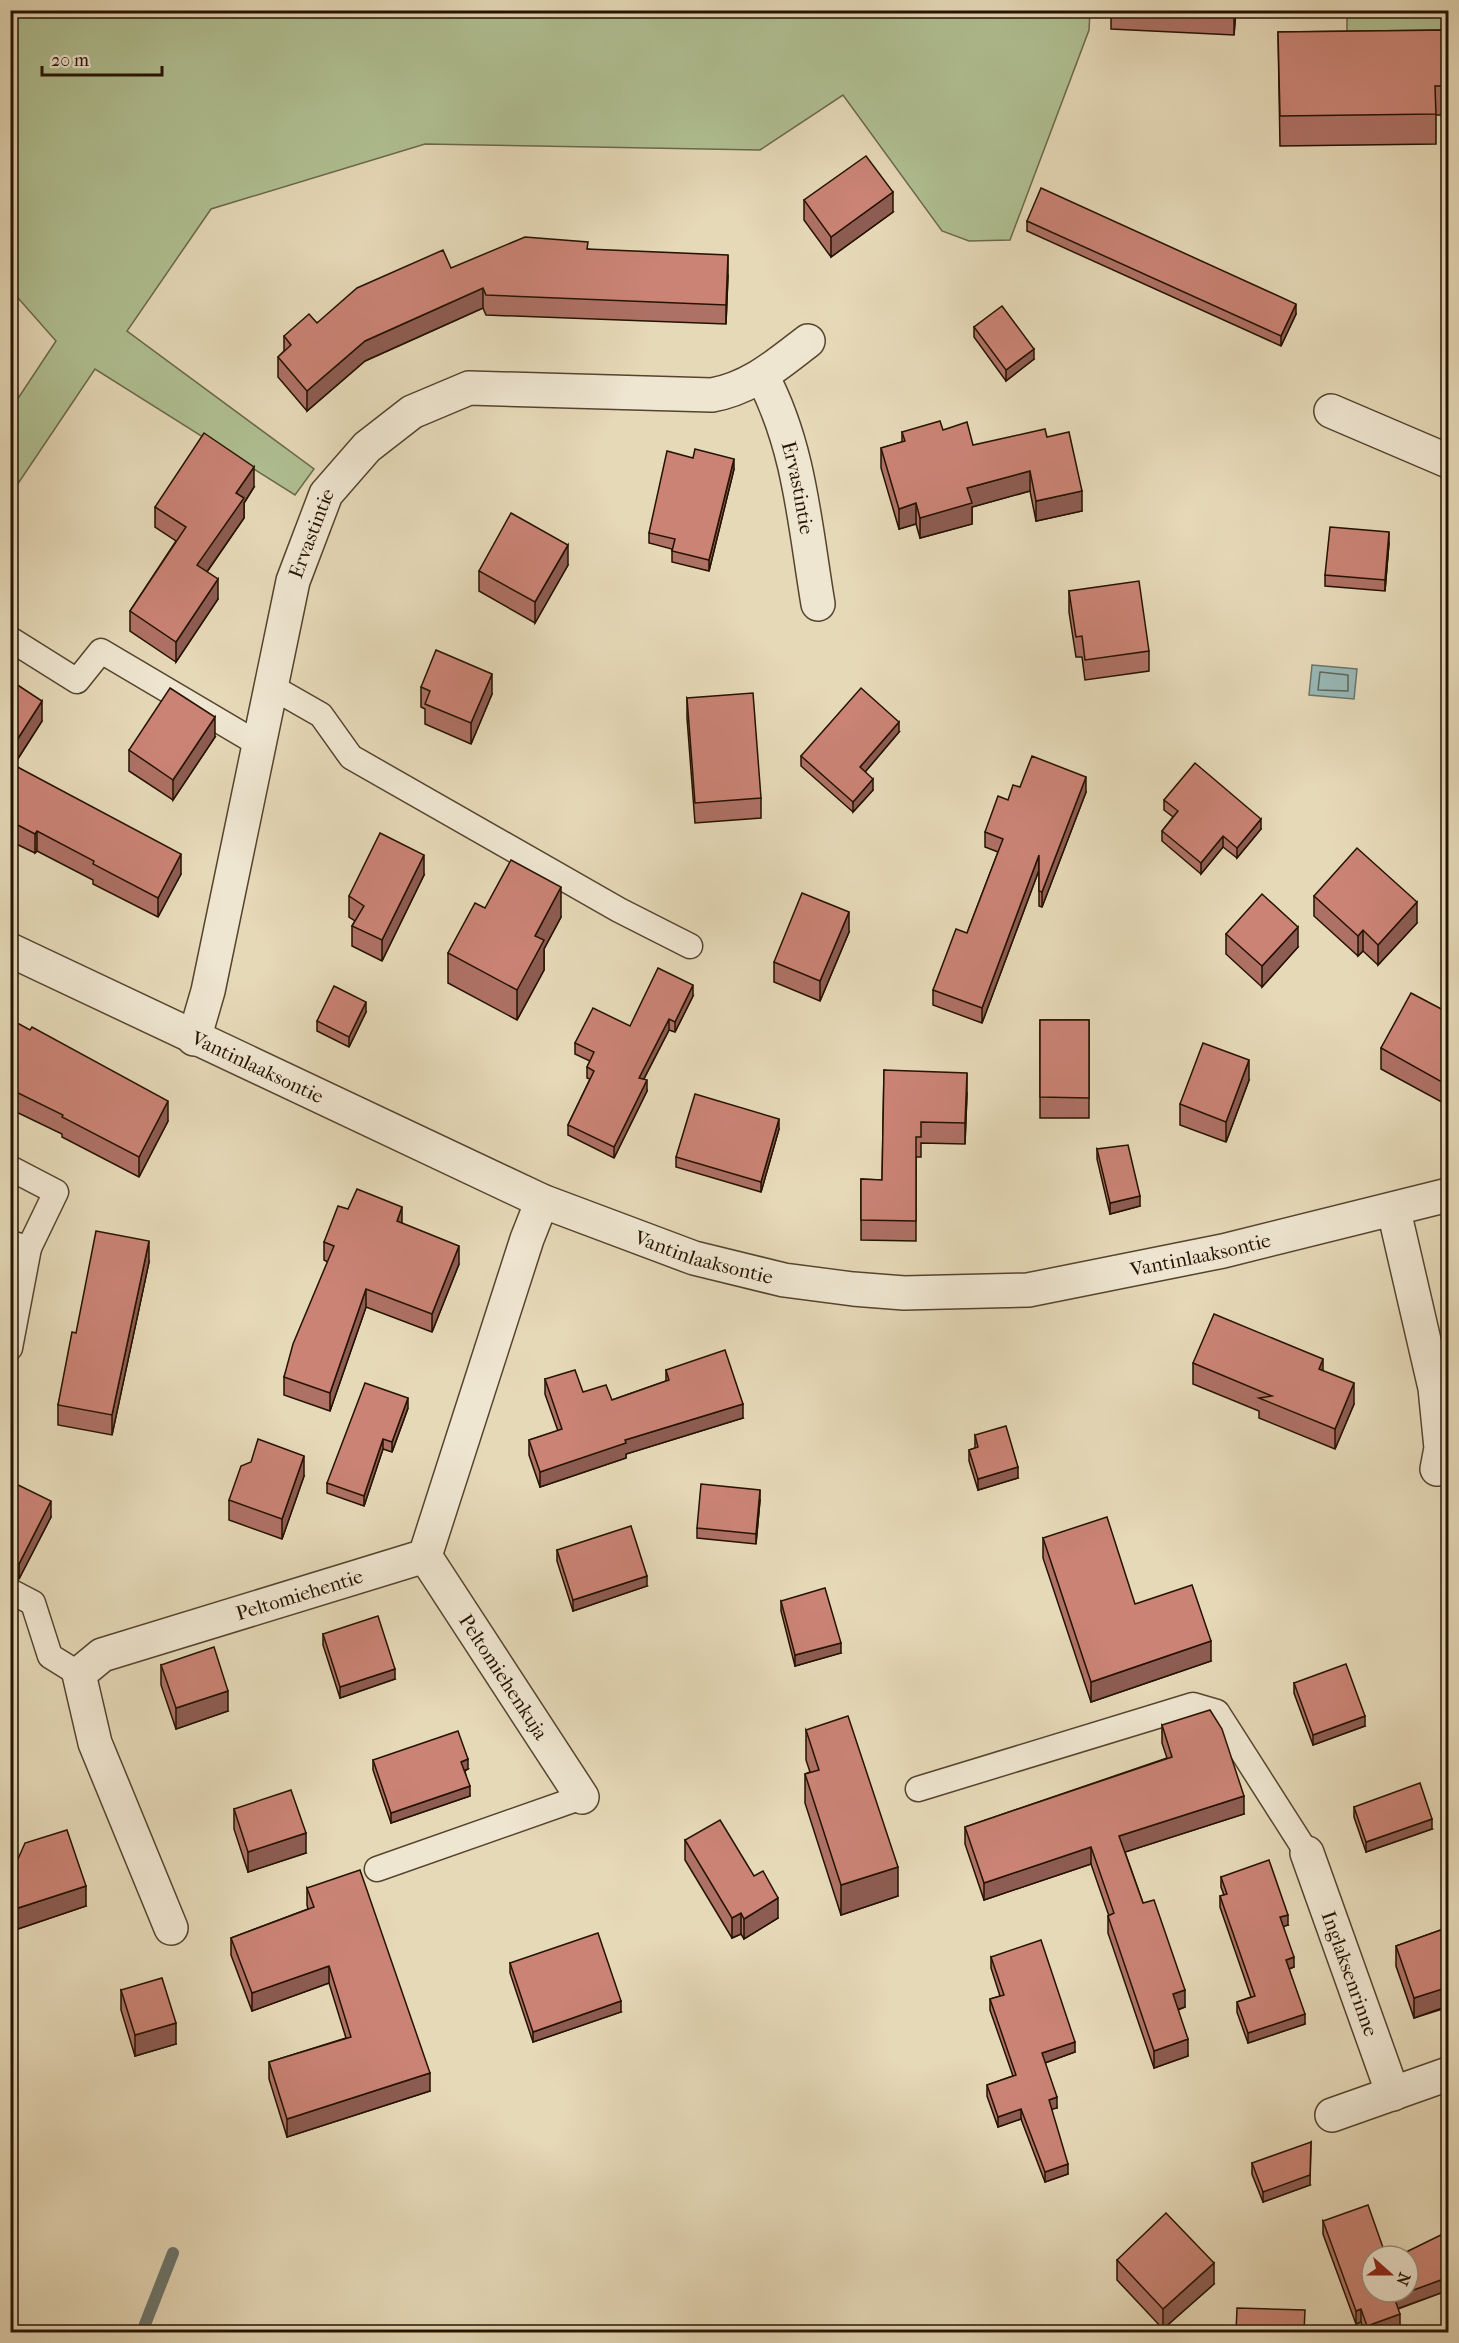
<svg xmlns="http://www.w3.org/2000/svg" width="1459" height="2343" viewBox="0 0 1459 2343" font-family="'IM FELL French Canon',serif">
<rect width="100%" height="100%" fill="#e6d9b8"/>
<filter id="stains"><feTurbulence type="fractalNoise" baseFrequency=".00333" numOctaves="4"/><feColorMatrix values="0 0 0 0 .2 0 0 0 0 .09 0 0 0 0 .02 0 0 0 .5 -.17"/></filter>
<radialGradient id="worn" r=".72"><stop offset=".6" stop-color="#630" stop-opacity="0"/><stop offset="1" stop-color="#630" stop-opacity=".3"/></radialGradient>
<!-- green -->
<g fill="#b0c093" stroke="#6a694a" stroke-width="1.5">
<path d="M11 11H1090L1089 30 1010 240 969 241 942 231 843 95 760 150 425 144 211 209 127 331 314 469 295 495 95 369 11 494V409L56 341 11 290Z"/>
<rect x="1347" y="11" width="101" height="29"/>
</g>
<!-- water -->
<path fill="#99b9b7" stroke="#6b766e" stroke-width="1.5" d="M1312 665 1357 669 1354 699 1309 695Z"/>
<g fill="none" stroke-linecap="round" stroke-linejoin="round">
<!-- shore -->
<path stroke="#5f665c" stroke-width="1.5" d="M1320 672 1348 675V691L1318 690Z"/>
<!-- stream -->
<path stroke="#6b766e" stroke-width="12" d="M142 2332 173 2253"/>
<defs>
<g id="service">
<path d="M10 639 77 681 101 651 260 745"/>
<path d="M272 687 321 715 351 757 619 910 690 946"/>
<path d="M10 1168 56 1192 29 1248"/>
<path d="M10 1243 29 1248 10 1348"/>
<path d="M10 1591 33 1603 50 1656 79 1674"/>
<path d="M918 1789 1193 1705 1217 1712 1307 1853"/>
<path d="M377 1869 582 1797"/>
</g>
<g id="minor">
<path id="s1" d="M762 376C800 447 805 527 818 604"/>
<path d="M1331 411 1448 461"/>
<path id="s2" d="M194 1039 208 991 293 581 326 494 367 447 412 412 469 388 712 395C751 388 778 364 808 341"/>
<path d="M1394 1211 1435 1388 1441 1448 1437 1469"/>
<path id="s3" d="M425 1556 582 1797"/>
<path id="s4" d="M1307 1853 1393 2094"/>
<path id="s5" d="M171 1928 95 1743 79 1674 102 1655 425 1556 527 1239 542 1201"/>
<path d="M1332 2115 1448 2074"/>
</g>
<g id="tertiary">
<path id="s6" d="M10 950 542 1201 694 1258 784 1280 853 1289 904 1293 1028 1290 1223 1251 1448 1195"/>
</g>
</defs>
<!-- service casing -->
<use href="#service" stroke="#55442e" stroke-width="27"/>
<!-- minor casing -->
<use href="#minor" stroke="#55442e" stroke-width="36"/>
<!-- tertiary casing -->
<use href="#tertiary" stroke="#55442e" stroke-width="36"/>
<!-- service -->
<use href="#service" stroke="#efe6d1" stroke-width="24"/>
<!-- minor -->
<use href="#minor" stroke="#efe6d1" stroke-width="33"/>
<!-- tertiary -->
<use href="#tertiary" stroke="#efe6d1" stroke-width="33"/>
</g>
<!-- wall -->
<g fill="#ae7165" stroke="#251200" stroke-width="1.5">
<path d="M1111 10H1236L1234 35 1111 29Z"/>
<path d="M1449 30V115H1436V144L1280 146 1278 32Z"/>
<path d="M804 200 893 212 831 257 804 220Z"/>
<path d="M1027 221 1296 314 1281 346 1027 231Z"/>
<path d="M588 249 728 275 726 324 486 315 483 308 365 361 307 411 278 377V357L284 351V336L451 268Z"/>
<path d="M974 327 1034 359 1006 381 974 337Z"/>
<path d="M943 430 973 445 1047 437 1082 511 1036 521 1030 491 972 507V524L920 538 916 524 899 529 881 468V448L902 442V432Z"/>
<path d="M693 458 734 469 709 571 672 562V549L649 543V533Z"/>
<path d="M254 487 244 503V518L207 572 218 599 176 662 130 631V611L176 541 155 527V507Z"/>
<path d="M1389 543 1385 591 1325 586V575Z"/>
<path d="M568 565 535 623 479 591V571Z"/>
<path d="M1069 591 1149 651V671L1085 680 1082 657H1076L1069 612Z"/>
<path d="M10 685 42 721 14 765 181 874 158 917 93 884V880L37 851 35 853 10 841Z"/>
<path d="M421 687 492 694 471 744 425 724V709L421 707Z"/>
<path d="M687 698 761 798V818L695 823 687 718Z"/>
<path d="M899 732 865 772 873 790 853 812 801 766V756Z"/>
<path d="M215 737 173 800 129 771V750Z"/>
<path d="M1020 787 1086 792 1042 907 1039 906V870L982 1023 933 1005V990L967 933 998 852 985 847V832L1008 800Z"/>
<path d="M1164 800 1261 829 1237 858 1223 847 1201 874 1162 841V831L1173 817 1164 810Z"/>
<path d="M424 875 382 961 352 946V926L355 921 349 917V896Z"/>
<path d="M1314 896 1417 923 1378 965 1363 951 1358 956 1314 916Z"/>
<path d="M485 908 561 917 544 949V970L517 1020 448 983V953Z"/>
<path d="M849 932 820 1001 774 982V962Z"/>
<path d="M1226 934 1298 947 1262 987 1226 954Z"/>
<path d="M693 996 675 1032 669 1030 644 1079 647 1091 614 1158 568 1135V1125L590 1079 587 1078V1067L590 1061 575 1054V1043L630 1026Z"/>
<path d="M366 1012 349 1047 317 1031V1021Z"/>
<path d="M1449 1013V1106L1381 1069V1048Z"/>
<path d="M10 1019 168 1121 139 1177 62 1137V1134L10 1109Z"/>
<rect x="1040" y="1020" width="49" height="98"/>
<path d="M884 1070 967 1093 965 1144 921 1143V1157H916V1241L861 1240V1179L882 1180Z"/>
<path d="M1249 1080 1226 1142 1180 1125V1104Z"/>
<path d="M779 1129 761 1192 676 1167V1157Z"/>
<path d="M1097 1149 1140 1206 1110 1214 1097 1159Z"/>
<path d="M348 1209 402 1223 459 1264 432 1332 366 1307 330 1411 284 1395V1377L328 1262 324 1260V1242Z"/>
<path d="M149 1262 112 1435 58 1425V1405L76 1333Z"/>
<path d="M1193 1363 1323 1371 1354 1404 1335 1449 1259 1418V1411L1193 1384Z"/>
<path d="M666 1370 743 1418 626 1454V1458L540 1487 529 1455V1440L558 1431 545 1394V1379L583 1392 612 1400 666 1381Z"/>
<path d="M408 1408 392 1452 383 1449 364 1506 327 1493V1483Z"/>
<path d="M975 1435 1018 1478 978 1490 969 1461V1450L975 1448Z"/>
<path d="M304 1476 282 1539 229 1520V1500Z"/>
<path d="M10 1481 51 1517 19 1579 10 1577Z"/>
<path d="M760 1500 756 1544 697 1538V1528Z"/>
<path d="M1043 1538 1135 1604 1211 1661 1091 1702 1043 1558Z"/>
<path d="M557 1550 647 1586 573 1611 557 1561Z"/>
<path d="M781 1601 841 1653 795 1666 781 1611Z"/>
<path d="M323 1634 395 1679 340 1698 323 1645Z"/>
<path d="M161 1665 228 1711 176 1729 161 1685Z"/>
<path d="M1294 1683 1365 1726 1313 1745 1294 1693Z"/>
<path d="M1162 1725 1244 1814 1125 1852 1143 1903 1185 2007 1178 2010 1188 2056 1154 2068 1108 1933V1916H1109L1091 1864 984 1900 965 1844V1827L1167 1758 1162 1743Z"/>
<path d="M806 1730 898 1896 841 1915 805 1803V1774L810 1772 806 1760Z"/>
<path d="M373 1760 468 1769 465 1771 470 1796 391 1823 373 1770Z"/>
<path d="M1354 1807 1432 1829 1366 1852 1354 1817Z"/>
<path d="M234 1809 306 1853 248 1872 234 1829Z"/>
<path d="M685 1840 778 1918 744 1939 741 1934 732 1938 685 1860Z"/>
<path d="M18 1859 86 1906 15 1930 10 1916V1862Z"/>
<path d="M1221 1877 1288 1925 1283 1926 1294 1967 1289 1969 1305 2024 1248 2043 1237 2012V2002L1251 1997 1220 1907V1896L1224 1895 1221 1887Z"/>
<path d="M307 1888 430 2091 287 2137 269 2079V2062L346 2038 329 1983 252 2011 231 1955V1938L308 1909 307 1905Z"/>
<path d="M1449 1927V2007L1414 2018 1396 1966V1946Z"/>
<path d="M991 1957 1075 2052 1045 2063 1057 2108 1051 2109 1068 2174 1045 2182 1021 2119 998 2127 987 2096V2085L1013 2076 990 2010V1999L1000 1996 991 1968Z"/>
<path d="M510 1963 621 2012 533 2042 510 1973Z"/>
<path d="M121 1990 176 2044 135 2056 121 2010Z"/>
<path d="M1252 2163 1310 2185 1263 2202 1252 2174Z"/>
<path d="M1323 2221 1372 2292 1449 2231V2290L1398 2309 1400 2327 1385 2332H1364L1361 2322 1356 2324 1323 2234Z"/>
<path d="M1117 2260 1214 2284 1163 2329 1117 2280Z"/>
</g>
<!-- shaded-wall -->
<g fill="#8d5c52" stroke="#251200" stroke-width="1.5">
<path d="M1234 10H1236L1234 35Z"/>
<path d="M893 192V212L831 257V237Z"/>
<path d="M728 255V275L726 324V305Z"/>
<path d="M483 288V308L365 361 307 411V391L365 341Z"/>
<path d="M1296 304V314L1281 346V336Z"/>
<path d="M1034 349V359L1006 381V370Z"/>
<path d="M734 459V469L709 571V560Z"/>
<path d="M254 467V487L244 503V518L197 586V565L236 493Z"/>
<path d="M1030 471V491L972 507V524L920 538V518L967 488Z"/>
<path d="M1082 491V511L1036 521V501Z"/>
<path d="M916 503V524L899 529V509Z"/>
<path d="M1389 532V543L1385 591V580Z"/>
<path d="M568 545V565L535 623V602Z"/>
<path d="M218 579V599L176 662V642Z"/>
<path d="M492 674V694L471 744V723Z"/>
<path d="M42 701V721L10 771V751Z"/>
<path d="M215 717V737L173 800V780Z"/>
<path d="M899 722V732L860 778V767Z"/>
<path d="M1086 777V792L1042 907V892Z"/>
<path d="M873 779V790L853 812V802Z"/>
<path d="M1261 819V829L1237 858V848Z"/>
<path d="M37 831V851L35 853V834Z"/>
<path d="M1223 836V847L1201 874V863Z"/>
<path d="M181 854V874L158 917V898Z"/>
<path d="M424 855V875L382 961V940Z"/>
<path d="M1039 855V870L982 1023V1008Z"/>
<path d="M561 887V917L544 949V970L517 1020V990L535 936Z"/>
<path d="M1417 902V923L1378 965V945Z"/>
<path d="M849 912V932L820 1001V981Z"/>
<path d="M1298 927V947L1262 987V966Z"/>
<path d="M1363 930V951L1358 956V936Z"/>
<path d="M693 985V996L675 1032V1022Z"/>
<path d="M366 1002V1012L349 1047V1037Z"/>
<path d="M669 1019V1030L639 1088V1078Z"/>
<path d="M1249 1060V1080L1226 1142V1122Z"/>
<path d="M967 1073V1093L965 1144V1123Z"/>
<path d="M647 1080V1091L614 1158V1147Z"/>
<path d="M168 1101V1121L139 1177V1157Z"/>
<path d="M779 1119V1129L761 1192V1182Z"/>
<path d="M1140 1196V1206L1110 1214V1203Z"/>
<path d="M402 1207V1226L397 1221Z"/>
<path d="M149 1241V1262L112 1435V1415Z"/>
<path d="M459 1246V1264L432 1332V1314Z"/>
<path d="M366 1289V1307L330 1411V1393Z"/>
<path d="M1323 1359V1379L1319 1369Z"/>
<path d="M1354 1383V1404L1335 1449V1429Z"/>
<path d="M408 1398V1408L392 1452V1442Z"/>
<path d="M743 1404V1418L626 1454V1458L540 1487V1472L625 1440Z"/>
<path d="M383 1439V1449L364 1506V1496Z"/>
<path d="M304 1456V1476L282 1539V1519Z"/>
<path d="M1018 1467V1478L978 1490V1479Z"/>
<path d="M760 1490V1500L756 1544V1534Z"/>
<path d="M51 1501V1517L19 1579V1564Z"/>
<path d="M647 1576V1586L573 1611V1600Z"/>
<path d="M1211 1641V1661L1091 1702V1682Z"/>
<path d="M841 1643V1653L795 1666V1655Z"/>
<path d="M395 1669V1679L340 1698V1687Z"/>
<path d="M228 1691V1711L176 1729V1708Z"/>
<path d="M1365 1716V1726L1313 1745V1735Z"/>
<path d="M468 1759V1769L461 1772V1762Z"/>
<path d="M470 1786V1796L391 1823V1813Z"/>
<path d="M1244 1796V1814L1119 1854V1836Z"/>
<path d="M1432 1819V1829L1366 1852V1842Z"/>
<path d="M306 1833V1853L248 1872V1852Z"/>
<path d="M1091 1847V1864L984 1900V1883Z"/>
<path d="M898 1867V1896L841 1915V1885Z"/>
<path d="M86 1886V1906L15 1930V1909Z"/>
<path d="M778 1898V1918L744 1939V1919Z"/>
<path d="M741 1913V1934L732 1938V1918Z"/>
<path d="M1288 1915V1925L1280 1928V1917Z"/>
<path d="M1294 1957V1967L1286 1970V1960Z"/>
<path d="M329 1966V1983L252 2011V1993Z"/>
<path d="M1448 1986V2006L1414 2018V1998Z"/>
<path d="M1185 1990V2007L1173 2011V1994Z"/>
<path d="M621 2001V2012L533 2042V2032Z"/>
<path d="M1305 2014V2024L1248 2043V2033Z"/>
<path d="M176 2023V2044L135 2056V2035Z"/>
<path d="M1188 2039V2056L1154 2068V2051Z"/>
<path d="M1075 2042V2052L1042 2064V2053Z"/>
<path d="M430 2073V2091L287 2137V2119Z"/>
<path d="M1057 2097V2108L1049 2110V2100Z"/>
<path d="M1021 2109V2119L998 2127V2117Z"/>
<path d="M1311 2142 1310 2185 1263 2202V2192Z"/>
<path d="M1068 2164V2174L1045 2182V2172Z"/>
<path d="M1214 2263V2284L1163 2329V2309Z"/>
<path d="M1449 2277V2290L1394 2310V2297Z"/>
<path d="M1361 2309V2322L1356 2324V2311Z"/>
<path d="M1400 2314V2327L1385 2332H1367V2326Z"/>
</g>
<!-- building -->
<g fill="#ca8375" stroke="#251200" stroke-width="1.5">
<path d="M1449 30V86H1435L1436 114 1280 116 1278 32Z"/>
<path d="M866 156 893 192 831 237 804 200Z"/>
<path d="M1041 188 1296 304 1281 336 1027 221Z"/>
<path d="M525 237 588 242 587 249 728 255 726 305 486 295 483 288 365 341 307 391 278 357 291 345 284 336 309 314 317 323 357 288 443 250 451 268Z"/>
<path d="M1002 306 1034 349 1006 370 974 327Z"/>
<path d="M940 421 943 430 967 422 973 445 1045 429 1047 437 1069 432 1082 491 1036 501 1030 471 967 488 972 503 920 518 916 503 899 509 881 448 905 441 902 432Z"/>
<path d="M204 433 254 467 236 493 244 498 197 565 218 579 176 642 130 611 186 527 155 507Z"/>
<path d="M695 449 734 459 709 560 672 551 675 539 649 533 667 451 693 458Z"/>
<path d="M511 513 568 545 535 602 479 571Z"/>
<path d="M1330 527 1389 532 1385 580 1325 575Z"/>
<path d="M1139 581 1149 651 1085 660 1082 636 1076 637 1069 591Z"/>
<path d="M436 650 492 674 471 723 425 704 430 691 421 687Z"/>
<path d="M13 682 42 701 10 751V685Z"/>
<path d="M170 688 215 717 173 780 129 750Z"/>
<path d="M861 688 899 722 860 767 873 779 853 802 801 756Z"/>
<path d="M753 693 761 798 695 803 687 698Z"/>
<path d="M1032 756 1086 777 1042 892 1039 891V855L982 1008 933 990 956 929 967 933 1003 839 985 832 998 796 1008 800 1013 785 1020 787Z"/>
<path d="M10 763 181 854 158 898 93 864 94 861 37 831 35 834 10 821Z"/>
<path d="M1195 763 1261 819 1237 848 1223 836 1201 863 1162 831 1178 811 1164 800Z"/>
<path d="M380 833 424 855 382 940 352 926 364 906 349 896Z"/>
<path d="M1357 848 1417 902 1378 945 1363 930 1358 936 1314 896Z"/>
<path d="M511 860 561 887 535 936 544 940 517 990 448 953 475 903 485 908Z"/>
<path d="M802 893 849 912 820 981 774 962Z"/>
<path d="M1262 894 1298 927 1262 966 1226 934Z"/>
<path d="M658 968 693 985 675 1022 669 1019 639 1078 647 1080 614 1147 568 1125 594 1071 587 1067 594 1052 575 1043 593 1008 630 1026Z"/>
<path d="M334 986 366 1002 349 1037 317 1021Z"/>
<path d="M1411 993 1449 1013V1086L1381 1048Z"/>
<path d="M10 1019 30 1030 32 1027 168 1101 139 1157 62 1117 63 1115 10 1089Z"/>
<path d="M1040 1020H1089V1098L1040 1097Z"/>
<path d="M1203 1043 1249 1060 1226 1122 1180 1104Z"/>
<path d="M884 1070 967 1073 965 1123 921 1122V1137H916V1221L861 1220V1179L882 1180Z"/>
<path d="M695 1094 779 1119 761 1182 676 1157Z"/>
<path d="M1128 1145 1140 1196 1110 1203 1097 1149Z"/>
<path d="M357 1189 402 1207 397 1221 459 1246 432 1314 366 1289 330 1393 284 1377 293 1344 334 1246 324 1242 338 1206 348 1209Z"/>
<path d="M96 1231 149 1241 112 1415 58 1405 72 1332 76 1333Z"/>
<path d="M1214 1314 1323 1359 1319 1369 1354 1383 1335 1429 1259 1398 1272 1396 1193 1363Z"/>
<path d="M725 1350 743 1404 625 1440 626 1443 540 1472 529 1440 562 1429 545 1379 575 1370 583 1392 606 1385 612 1400 669 1380 666 1370Z"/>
<path d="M365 1383 408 1398 392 1442 383 1439 364 1496 327 1483Z"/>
<path d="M1006 1426 1018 1467 978 1479 969 1450 978 1447 975 1435Z"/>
<path d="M258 1439 304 1456 282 1519 229 1500 241 1466 251 1462Z"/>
<path d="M10 1481 51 1501 19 1564 10 1561Z"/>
<path d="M701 1484 760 1490 756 1534 697 1528Z"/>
<path d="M1107 1517 1135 1604 1192 1585 1211 1641 1091 1682 1043 1538Z"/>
<path d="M631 1526 647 1576 573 1600 557 1550Z"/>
<path d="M825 1588 841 1643 795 1655 781 1601Z"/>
<path d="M378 1616 395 1669 340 1687 323 1634Z"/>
<path d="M214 1647 228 1691 176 1708 161 1665Z"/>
<path d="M1346 1664 1365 1716 1313 1735 1294 1683Z"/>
<path d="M1210 1710 1222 1729 1244 1796 1119 1836 1143 1903 1154 1900 1185 1990 1173 1994 1188 2039 1154 2051 1108 1916 1114 1913 1091 1847 984 1883 965 1827 1172 1757 1162 1725Z"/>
<path d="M848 1716 898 1867 841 1885 805 1774 819 1770 806 1730Z"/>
<path d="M458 1731 468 1759 461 1762 470 1786 391 1813 373 1760Z"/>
<path d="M1420 1783 1432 1819 1366 1842 1354 1807Z"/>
<path d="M291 1790 306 1833 248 1852 234 1809Z"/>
<path d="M720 1820 754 1876 763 1871 778 1898 744 1919 741 1913 732 1918 685 1840Z"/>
<path d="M67 1830 86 1886 15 1909 10 1895V1862L18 1859 25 1843Z"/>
<path d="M1269 1860 1288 1915 1280 1917 1294 1957 1286 1960 1305 2014 1248 2033 1237 2002 1255 1996 1220 1896 1227 1894 1221 1877Z"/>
<path d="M360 1870 430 2073 287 2119 269 2062 351 2037 329 1966 252 1993 231 1938 314 1907 307 1888Z"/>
<path d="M1449 1927V1987L1414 1998 1396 1946Z"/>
<path d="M598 1933 621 2001 533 2032 510 1963Z"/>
<path d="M1041 1940 1075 2042 1042 2053 1057 2097 1049 2100 1068 2164 1045 2172 1021 2109 998 2117 987 2085 1016 2075 990 1999 1004 1995 991 1957Z"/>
<path d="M162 1978 176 2023 135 2035 121 1990Z"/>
<path d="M1311 2142 1310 2175 1263 2192 1252 2163Z"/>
<path d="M1368 2205 1386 2256H1372V2292H1408L1394 2297 1400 2314 1367 2326 1361 2309 1356 2311 1323 2221Z"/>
<path d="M1166 2213 1214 2263 1163 2309 1117 2260Z"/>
<path d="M1449 2231V2277L1408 2292V2256H1398Z"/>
<path d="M1237 2308 1305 2310 1304 2332H1236Z"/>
</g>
<g text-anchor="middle" stroke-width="4.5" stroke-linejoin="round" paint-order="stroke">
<!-- street labels -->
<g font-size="20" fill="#251200" stroke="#efe6d1">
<text dy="7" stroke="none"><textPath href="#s1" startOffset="118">Ervastintie</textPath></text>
<text dy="7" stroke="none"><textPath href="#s2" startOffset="520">Ervastintie</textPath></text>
<text dy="7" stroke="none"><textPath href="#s6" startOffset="274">Vantinlaaksontie</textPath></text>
<text dy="7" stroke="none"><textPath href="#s6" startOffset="1264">Vantinlaaksontie</textPath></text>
<text dy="7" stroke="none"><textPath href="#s6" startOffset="760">Vantinlaaksontie</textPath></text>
<text dy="7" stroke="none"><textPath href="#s5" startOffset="507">Peltomiehentie</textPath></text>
<text dy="7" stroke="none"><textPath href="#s3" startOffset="144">Peltomiehenkuja</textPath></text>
<text dy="7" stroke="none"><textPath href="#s4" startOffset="128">Inglaksenrinne</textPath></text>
</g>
</g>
<!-- margin -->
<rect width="1459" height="2343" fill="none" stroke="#e6d9b8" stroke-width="36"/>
<rect x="12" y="12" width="1435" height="2319" fill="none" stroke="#251200" stroke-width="3"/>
<rect x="18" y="18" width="1423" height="2307" fill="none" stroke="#251200" stroke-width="1.5"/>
<!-- north arrow -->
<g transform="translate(1390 2274) rotate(111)"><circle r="28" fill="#efe6d1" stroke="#9e917d" stroke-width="1.5"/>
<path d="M0-4.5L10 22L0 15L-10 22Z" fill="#8f2418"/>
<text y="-9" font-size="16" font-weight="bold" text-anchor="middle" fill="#251200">N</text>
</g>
<!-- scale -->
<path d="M42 66v9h120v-9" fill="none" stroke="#251200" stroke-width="3"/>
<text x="51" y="66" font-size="18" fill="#251200" stroke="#efe6d1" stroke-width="4.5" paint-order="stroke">20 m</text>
<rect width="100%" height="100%" filter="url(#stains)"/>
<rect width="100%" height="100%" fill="url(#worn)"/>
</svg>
